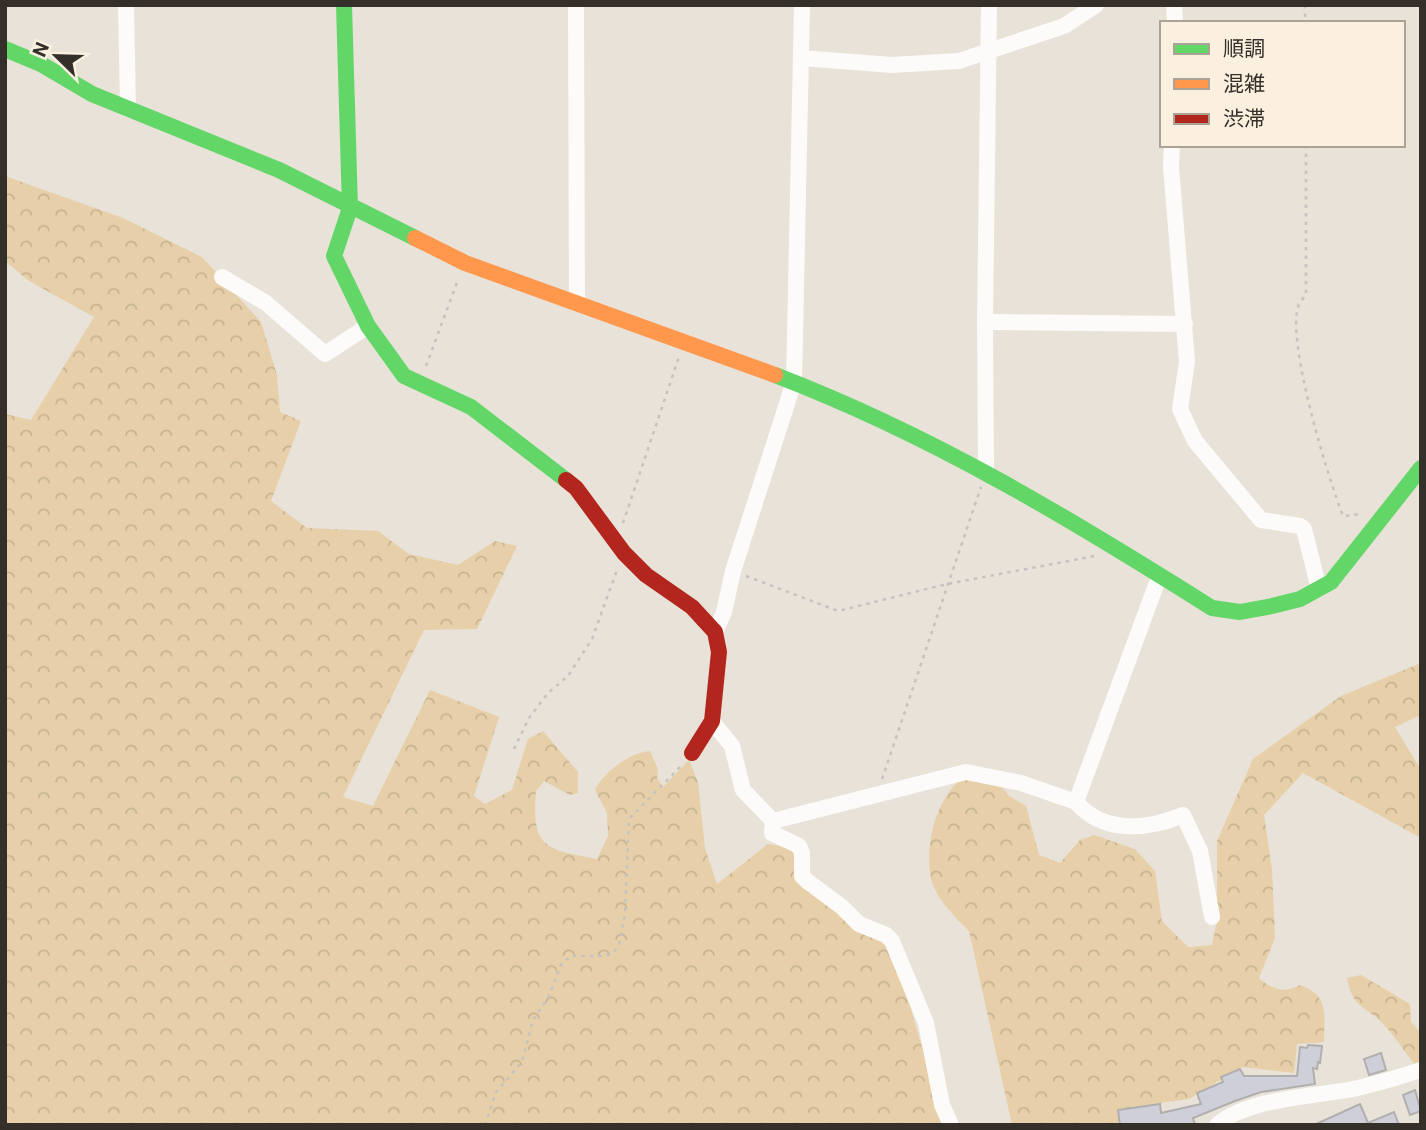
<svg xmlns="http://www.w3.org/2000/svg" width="1426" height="1130" viewBox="0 0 1426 1130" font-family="Roboto,'Noto Sans JP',sans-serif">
<defs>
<pattern id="forest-crowns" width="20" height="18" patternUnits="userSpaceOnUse" patternTransform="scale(1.75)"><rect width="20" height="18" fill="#e7d0a9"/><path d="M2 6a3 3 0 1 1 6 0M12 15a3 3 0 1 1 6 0" fill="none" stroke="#c7b391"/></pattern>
</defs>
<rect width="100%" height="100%" fill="#e8e2d8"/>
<!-- forest -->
<g fill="url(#forest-crowns)">
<path d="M5 176 123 218 202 257 261 322 277 375 280 412 301 421 271 501 307 528 378 531 409 554 458 565 495 541 517 546 477 629 424 630 343 797 373 806 430 690 499 717 474 796 485 804 512 790 528 739 543 731 578 772V793L570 795 544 781 536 791C531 849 546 849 597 859L608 836 607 813 595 790C603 772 631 752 650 751L658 769 657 778 663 787 689 760 698 782 705 848 717 884 768 844 787 847 796 853 795 870 881 937 900 972 945 1125H5V414L31 420 94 317 29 281 5 261Z"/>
<path d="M1421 663V715L1395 727 1421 770V838L1303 773 1264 815 1272 869 1275 938 1259 978C1271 989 1285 994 1300 985 1330 996 1324 1014 1324 1042L1297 1044 1294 1073 1242 1067 1189 1099 1153 1104 1120 1121V1125H1012L969 931C955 917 935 898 931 878 924 842 937 795 967 774L1000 784 1009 796 1026 806 1039 855 1060 863 1080 840 1094 835 1135 849 1155 871 1162 921 1188 947 1212 945 1217 919V841L1253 759 1341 696Z"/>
<path d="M1361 975 1410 1004 1411 1022 1421 1033V1064L1416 1066C1405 1053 1396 1037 1384 1025 1366 1005 1353 1010 1347 978Z"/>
</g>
<!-- building -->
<g fill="#cfcfda" stroke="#b1afae" stroke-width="2">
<path d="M1308 1045 1322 1046 1320 1063 1318 1062 1317 1069 1313 1068 1315 1084 1261 1092 1235 1101 1193 1118 1195 1125H1120L1118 1110 1160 1104 1161 1113 1201 1104 1197 1093 1223 1082 1221 1077 1240 1069 1244 1076H1297L1300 1047 1307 1048Z"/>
<path d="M1381 1053 1386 1070 1369 1075 1364 1059Z"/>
<path d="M1415 1090 1421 1111 1410 1115 1403 1095Z"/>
<path d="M1360 1104 1368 1123 1394 1112 1399 1125H1314Z"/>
</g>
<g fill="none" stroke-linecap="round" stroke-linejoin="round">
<!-- path -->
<g stroke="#c5c3c1" stroke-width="2.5" stroke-dasharray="3.5 5" stroke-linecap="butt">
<path d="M1305 5V23"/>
<path d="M1306 145V294C1304 298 1299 303 1298 307 1287 344 1328 478 1343 516L1362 514"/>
<path d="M426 366 458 280"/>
<path d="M623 523 679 357"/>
<path d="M746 576 838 611 947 584 1095 556"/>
<path d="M514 749 529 718 548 693 568 676 592 639 617 570"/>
<path d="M882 779 981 487"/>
<path d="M485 1125 496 1092 522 1062 533 1020 549 996 562 963 571 956H605L614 952 619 944 625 914 629 819 680 767"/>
</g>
<!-- street -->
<g stroke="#fcfbf9" stroke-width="16">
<path d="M126 5 128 109"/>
<path d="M576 5 577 303"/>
<path d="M1174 5 1175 23"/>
<path d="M801 58 892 65 959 61 1064 26 1096 5"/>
<path d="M1172 145 1171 166 1187 362 1180 409 1195 441 1261 520 1300 526 1304 529 1319 589"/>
<path d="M222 277 266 303 325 354 368 326"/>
<path d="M985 322 1185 324"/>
<path d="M986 471 985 322 989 5"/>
<path d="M715 632 724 612 733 571 794 382 802 5"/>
<path d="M712 721 732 746 743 790 773 821 966 772 1021 783 1076 802 1159 577"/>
<path d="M1076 802C1103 834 1147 830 1183 815L1200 851 1212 917"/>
<path d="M773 821 772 833 799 846 802 853V876L807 881 842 907 859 924 886 935 892 941 926 1023 942 1105 951 1125"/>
<path d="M1217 1125C1250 1097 1316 1097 1358 1088 1379 1083 1400 1077 1421 1070"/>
</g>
<!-- fast -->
<g stroke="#63d668" stroke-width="16">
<path d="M344 5 350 208 334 256 368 326 404 376 471 407 566 480"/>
<path d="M5 49 41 64 92 94 279 170 415 238"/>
<path d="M775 375C932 435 1071 519 1212 608L1240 612 1272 606 1300 599 1331 582 1421 468"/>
</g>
<!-- slow -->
<path stroke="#ff974d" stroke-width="16" d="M415 238 465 263 775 375"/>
<!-- jam -->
<path stroke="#b3261e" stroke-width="16" d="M566 480 576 488 624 553 646 575 692 607 715 632 719 652 712 721 692 753"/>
</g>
<!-- border -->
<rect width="1426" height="1130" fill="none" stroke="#343029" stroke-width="14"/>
<!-- legend -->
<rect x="1160" y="21" width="245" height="126" fill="#fbf0df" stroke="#aba396" stroke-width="2"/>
<rect x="1174" y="44" width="35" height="10" fill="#63d668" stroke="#aba396" stroke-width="2"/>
<text x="1223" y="56" font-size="21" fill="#343029">順調</text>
<rect x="1174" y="79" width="35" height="10" fill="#ff974d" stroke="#aba396" stroke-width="2"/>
<text x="1223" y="91" font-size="21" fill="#343029">混雑</text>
<rect x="1174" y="114" width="35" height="10" fill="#b3261e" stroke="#aba396" stroke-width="2"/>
<text x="1223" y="126" font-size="21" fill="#343029">渋滞</text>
<!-- north arrow -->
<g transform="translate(56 56) rotate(293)" stroke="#fbf0df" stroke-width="5" paint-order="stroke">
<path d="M0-5L12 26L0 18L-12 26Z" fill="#343029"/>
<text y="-10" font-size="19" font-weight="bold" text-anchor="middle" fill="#343029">N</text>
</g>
</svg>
